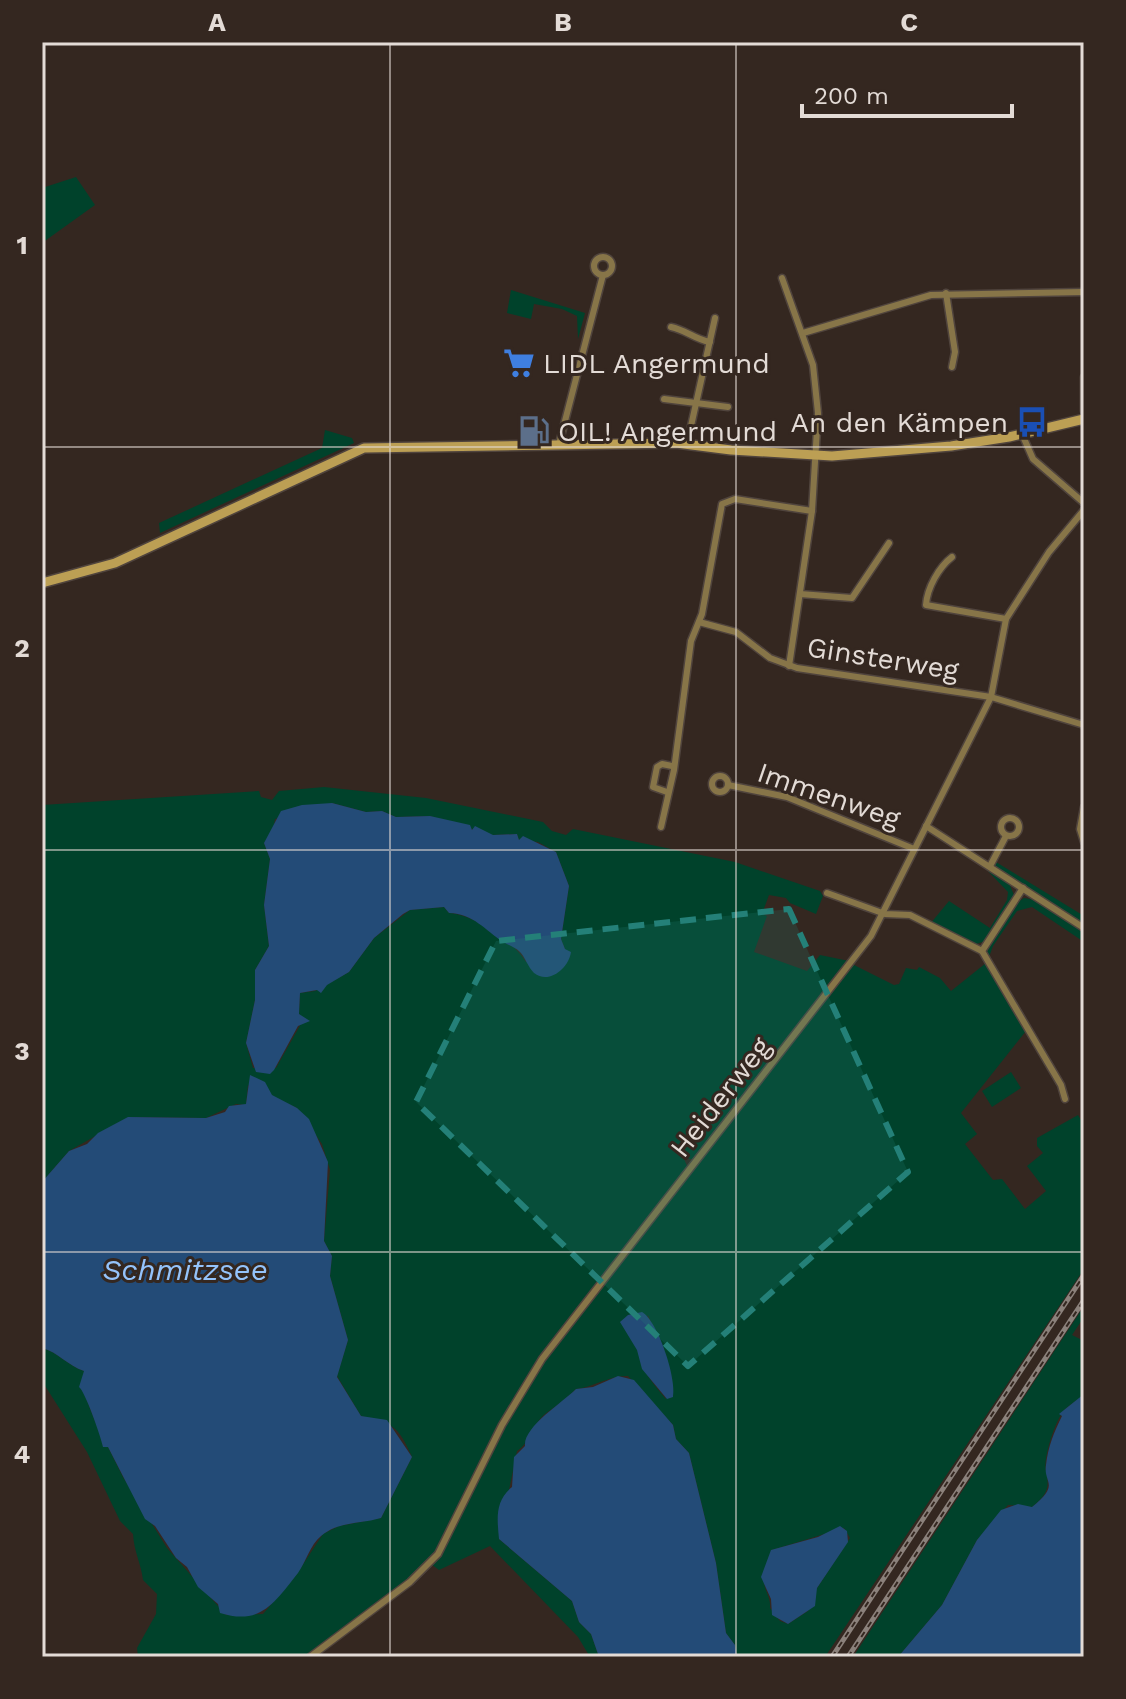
<svg xmlns="http://www.w3.org/2000/svg" width="1126" height="1699" viewBox="0 0 1126 1699" font-family="'Work Sans',sans-serif">
<rect width="100%" height="100%" fill="#342720"/>
<!-- green -->
<g fill="#00422b" fill-rule="evenodd">
<path d="M76 177 95 205 42 243V188Z"/>
<path d="M511 290 585 313 578 339 577 316 562 309 534 304 531 319 507 313Z"/>
<path d="M325 430 352 438 354 443 160 533 159 523 322 448Z"/>
<path d="M324 787 426 798 543 822 552 831 566 835 573 829 735 862 820 891 823 896 816 914 790 903 786 898 769 895 762 914 767 916 754 952 807 971 820 955 849 961 694 1160 683 1157 688 1168 541 1358 500 1424 442 1544 421 1571 308 1657H138L137 1648 156 1614 157 1594 143 1580C141 1563 134 1552 133 1534L120 1521 87 1452 42 1381V1348C58 1352 68 1366 84 1371 80 1399 99 1421 103 1446L108 1447 123 1477 167 1548 226 1615 263 1614 296 1575 323 1534 339 1526 381 1518 412 1457C398 1425 393 1424 361 1416L337 1376 348 1340 330 1276 332 1256 324 1241 330 1170 322 1144 297 1108 248 1085 246 1105 236 1104 206 1118 129 1117 69 1151 42 1182V805L259 791 261 797 272 800 279 791ZM332 803 366 812 382 811 396 817 430 816 492 835 517 834 519 840 538 842 556 852 569 886 561 939 565 949 526 962C514 942 473 914 449 913L444 907 410 910 374 938 349 972 315 991 300 993 299 1014 305 1022H302L276 1068H253L246 1043 255 1000V970L269 946 264 905 270 859 264 843 273 832 275 819Z"/>
<path d="M996 862 1084 916V925L994 866Z"/>
<path d="M984 867 1009 883 1014 895 986 941 973 945 930 924 949 901 990 928 1007 900 1008 892Z"/>
<path d="M1024 898 1036 900 1084 932V942L1032 907 1017 911 993 946 989 957 1020 1012 986 953 1015 904Z"/>
<path d="M986 963 1026 1031 961 1113 977 1134 965 1144 993 1180 1002 1179 1025 1209 1046 1191 1027 1166 1043 1153 1037 1146V1138L1078 1115 1084 1125V1269L825 1657H737L735 1645 726 1633 716 1563 689 1453 676 1439 673 1425 628 1376C610 1375 594 1387 576 1389 566 1399 556 1406 545 1414 533 1424 531 1442 517 1451L499 1539 572 1601 579 1622 591 1634 599 1657H590L578 1637 490 1546 439 1570 431 1564 503 1426 543 1360 852 964 894 985 899 984 906 968 917 970 919 967 940 978 951 991ZM648 1315 668 1364 666 1399C637 1365 634 1357 648 1315ZM844 1528 850 1538 817 1588 808 1611 788 1624 780 1621 770 1608C771 1597 765 1592 764 1582 762 1568 770 1562 772 1550Z"/>
<path d="M1011 1072 1021 1088 992 1107 982 1091Z"/>
<path d="M1084 1306V1317L1072 1335 1084 1341V1394C1079 1400 1066 1406 1062 1413 1054 1425 1043 1459 1046 1471 1050 1488 1047 1495 1032 1507L1008 1505 977 1540 942 1605 898 1657H853Z"/>
</g>
<!-- water -->
<g fill="#234b77">
<path d="M332 803 366 812 382 811 396 817 430 816 470 825 472 830 475 826 493 835 517 834 519 840 523 836 556 852 569 886 561 939 565 949 571 952C569 968 549 985 534 973 528 967 525 957 520 952 515 947 508 945 503 942 485 930 474 914 449 913L444 907 410 910 403 914 374 938 349 972 327 985 321 993 317 990 300 993 299 1014 310 1021 298 1026 274 1070 270 1074 256 1072 246 1043 255 1000V970L269 946 264 905 270 859 264 843 281 811 302 805Z"/>
<path d="M250 1075 265 1082 272 1095 297 1108 309 1119 328 1162 324 1241 332 1256 330 1276 348 1340 337 1377 361 1416 387 1420 412 1457 381 1518C361 1524 339 1521 321 1536 310 1545 306 1562 298 1573 275 1602 261 1626 220 1613L218 1604 198 1587 187 1567 176 1558 155 1526 145 1519 108 1447H103C101 1437 85 1391 79 1387L84 1371C68 1366 58 1352 42 1348V1182L69 1151 87 1144 98 1133 128 1117 206 1118 225 1112 229 1106 246 1104Z"/>
<path d="M642 1312C658 1321 677 1379 673 1397L667 1399 642 1369 637 1350 620 1322 628 1315Z"/>
<path d="M618 1376 634 1380 673 1425 676 1439 689 1453 716 1563 726 1633 735 1645 737 1657H599L591 1634 579 1622 572 1601 499 1539C497 1518 495 1501 512 1487L514 1457 525 1446C523 1427 562 1403 576 1389L593 1387Z"/>
<path d="M1084 1394V1657H898L942 1605 977 1540 1001 1510 1018 1504 1032 1507C1061 1484 1043 1483 1046 1465 1048 1447 1054 1432 1062 1416L1059 1414Z"/>
<path d="M840 1526 847 1531 848 1542 817 1588 815 1606 788 1624 772 1615 771 1599 761 1577 771 1550 818 1537Z"/>
</g>
<g fill="none" stroke-linecap="round" stroke-linejoin="round">
<defs>
<g id="street">
<circle cx="603" cy="266" r="9"/>
<path d="M782 278 813 365 818 413 812 511 789 666"/>
<path d="M946 293 955 352 952 367"/>
<path d="M671 327C686 330 694 339 710 342"/>
<path d="M803 333 931 295 1084 292"/>
<path d="M1084 377V411"/>
<path d="M664 399 728 407"/>
<path d="M1022 434 1033 459 1084 503"/>
<path d="M559 444 603 275"/>
<path d="M687 444 715 318"/>
<path d="M952 557C939 567 927 588 926 605L1006 619"/>
<path d="M800 594 852 598 889 543"/>
<path d="M699 622 736 632 770 658 797 668 991 697 1084 725"/>
<circle cx="720" cy="784" r="8"/>
<path d="M728 785 787 797 914 849"/>
<path d="M667 792 653 787 657 767 662 764 672 766"/>
<path d="M1084 807 1080 829 1084 842"/>
<circle cx="1010" cy="827" r="9"/>
<path d="M926 826 1084 928"/>
<path d="M661 827 674 770 691 641 702 614 722 504 735 499 812 511"/>
<path d="M990 866 1006 836"/>
<path d="M1023 888 982 951 1061 1085 1065 1099"/>
<path d="M827 893 885 914 910 915 982 951"/>
<path d="M310 1657 410 1582 438 1554 502 1425 542 1359 871 936 991 697 1006 619 1049 552 1084 510"/>
</g>
<path id="secondary" d="M42 583 115 563 364 448 676 443 731 450 832 456 951 446 1009 437 1084 419"/>
</defs>
<!-- street casing -->
<use href="#street" stroke="#50443d" stroke-width="9"/>
<!-- secondary casing -->
<use href="#secondary" stroke="#50443d" stroke-width="12"/>
<!-- street -->
<use href="#street" stroke="#877548" stroke-width="6"/>
<!-- secondary -->
<use href="#secondary" stroke="#bc9f54" stroke-width="9"/>
<defs>
<g id="rail">
<path d="M832 1657 1084 1275"/>
<path d="M848 1657 1084 1300"/>
</g>
</defs>
<!-- rail casing -->
<use href="#rail" stroke="#8b817b" stroke-width="5"/>
<!-- rail -->
<use href="#rail" stroke="#342720" stroke-width="2" stroke-dasharray="6" stroke-linecap="butt"/>
</g>
<!-- marked area -->
<path fill="#248078" fill-opacity="0.2" stroke="#248078" stroke-width="6" stroke-dasharray="16 10" stroke-linejoin="round" d="M789 909 908 1172 688 1366 416 1102 496 941Z"/>
<!-- grid -->
<path fill="none" stroke="#e3dbd6" stroke-width="2" stroke-opacity="0.55" d="M390 42V1657M736 42V1657M42 447H1084M42 850H1084M42 1252H1084"/>
<!-- icons -->
<defs>
<symbol id="supermarket-bare" viewBox="-9 -9 18 18"><path d="M-6-5.5h2.5l.6 2H6L4.5 2H-2.5L-4.4-4H-6ZM-1.5 3.2a1.3 1.3 0 1 0 .1 0ZM3 3.2a1.3 1.3 0 1 0 .1 0Z" fill="#3f7fe0" stroke="#342720" stroke-width="2.5" paint-order="stroke"/></symbol>
<symbol id="bus-bare" viewBox="-9 -9 18 18"><path d="M-5-6H5V4H4V6H2V4H-2V6H-4V4H-5ZM-3.5-4V0h7V-4ZM-3.5 1.2v1.5H-2V1.2ZM2 1.2v1.5H3.5V1.2Z" fill="#1a4fb4" stroke="#342720" stroke-width="2.5" paint-order="stroke"/></symbol>
<symbol id="fuel-bare" viewBox="-9 -9 18 18"><path d="M-5.5-6h7V0h2V4h1.3V-2.5L3-4.5l.8-.8L6-3V5H2.5V1h-1V6h-7ZM-4.2-4.7v3.2H.2V-4.7Z" fill="#5c6f8a" stroke="#342720" stroke-width="2.5" paint-order="stroke"/></symbol>
</defs>
<g fill-rule="evenodd">
<use href="#supermarket-bare" x="497" y="341" width="44" height="44"/>
<use href="#bus-bare" x="1010" y="400" width="44" height="44"/>
<use href="#fuel-bare" x="512" y="409" width="44" height="44"/>
</g>
<g text-anchor="middle" stroke-width="6" stroke-linejoin="round" paint-order="stroke">
<!-- poi labels -->
<g font-size="28" fill="#e3dbd6" stroke="#342720" text-anchor="start">
<text x="543" y="373">LIDL Angermund</text>
<text x="1008" y="432" text-anchor="end">An den Kämpen</text>
<text x="558" y="441">OIL! Angermund</text>
</g>
<!-- street labels -->
<g font-size="28" fill="#e3dbd6" stroke="#342720">
<text transform="translate(883 658) rotate(9)" y="10">Ginsterweg</text>
<text transform="translate(829 795) rotate(19)" y="10">Immenweg</text>
<text transform="translate(720 1097) rotate(-52)" y="10">Heiderweg</text>
</g>
<!-- water labels -->
<g font-size="30" font-style="italic" fill="#94c3fb" stroke="#342720">
<text x="185" y="1280">Schmitzsee</text>
</g>
</g>
<!-- border -->
<rect width="1126" height="1699" fill="none" stroke="#342720" stroke-width="88"/>
<!-- scale -->
<path d="M802 104v12h210v-12" fill="none" stroke="#e3dbd6" stroke-width="4"/>
<text x="814" y="104" font-size="24" fill="#e3dbd6" stroke="#342720" stroke-width="6" paint-order="stroke">200 m</text>
<rect x="44" y="44" width="1038" height="1611" fill="none" stroke="#e3dbd6" stroke-width="3"/>
<g font-size="26" text-anchor="middle" font-weight="bold" fill="#e3dbd6">
<text x="217" y="31">A</text>
<text x="563" y="31">B</text>
<text x="909" y="31">C</text>
<text x="22" y="254">1</text>
<text x="22" y="657">2</text>
<text x="22" y="1060">3</text>
<text x="22" y="1463">4</text>
</g>
</svg>
